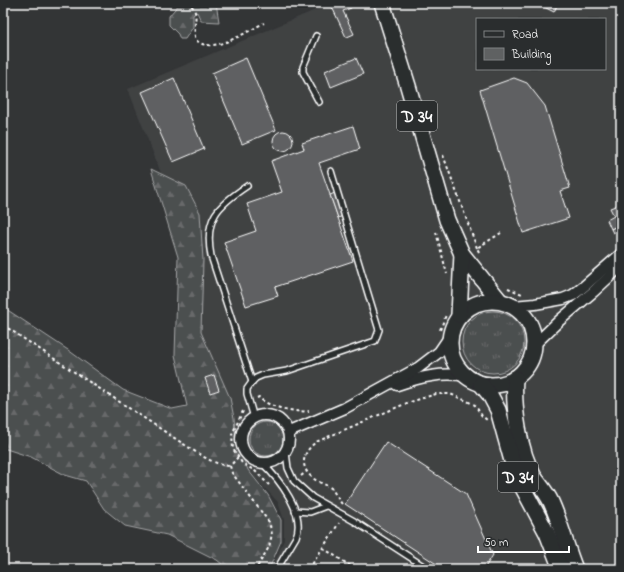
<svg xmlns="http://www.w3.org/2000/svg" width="624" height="572" viewBox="0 0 624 572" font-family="'Indie Flower',sans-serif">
<defs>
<pattern id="grass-tufts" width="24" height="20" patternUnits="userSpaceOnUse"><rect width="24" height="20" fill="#4c4f50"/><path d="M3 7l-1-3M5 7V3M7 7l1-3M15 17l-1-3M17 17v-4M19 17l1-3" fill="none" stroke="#67696a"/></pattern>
<pattern id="forest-firs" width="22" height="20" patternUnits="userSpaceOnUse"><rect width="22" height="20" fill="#4c4f50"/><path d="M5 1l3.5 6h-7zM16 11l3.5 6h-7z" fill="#67696a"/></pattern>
</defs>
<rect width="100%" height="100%" fill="#333536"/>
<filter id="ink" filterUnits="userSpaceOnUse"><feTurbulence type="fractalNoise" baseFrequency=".025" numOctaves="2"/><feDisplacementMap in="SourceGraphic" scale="8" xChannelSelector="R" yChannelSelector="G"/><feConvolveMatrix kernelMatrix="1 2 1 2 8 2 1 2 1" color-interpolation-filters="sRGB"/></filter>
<g filter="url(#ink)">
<!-- built -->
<path fill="#404243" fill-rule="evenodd" d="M332 3H621V569H271L284 540V520L278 502 257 480 241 469 194 348 192 252 128 89ZM477 19H605V69H477Z"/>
<!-- grass -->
<g fill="url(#grass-tufts)" stroke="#a6a7a8">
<circle cx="493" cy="342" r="31"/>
<circle cx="266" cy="439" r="17"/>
</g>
<!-- forest -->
<g fill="url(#forest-firs)" stroke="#a6a7a8">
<path d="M180 3H216L219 22 201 21 197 12 193 15V27L185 39H180L178 34 169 25V16Z"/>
<path d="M151 169 186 186 200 213 203 260 201 332 230 398 234 418 236 441 248 470 268 495 281 520V541L269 569H228L217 560 167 535 125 526 104 509 86 481 65 475 31 457 3 448V307L68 350 123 390 172 409 187 406 175 355 178 257Z"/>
</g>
<!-- building -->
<g fill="#5f6162" stroke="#fff">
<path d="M340 3H349L351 8 343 11 354 34 347 37H346L332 7Z"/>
<path d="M546 3H558L554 12 544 7Z"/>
<path d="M246 58 276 130 242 144 212 73Z"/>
<path d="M356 58 363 74 331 87 325 71Z"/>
<path d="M174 78 204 149 173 162 142 92Z"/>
<path d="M514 78 527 83 545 106 570 188 560 191 569 218 523 233 480 90Z"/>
<path d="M353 126 360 149 319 163 353 261 275 287 278 296 246 306 224 242 256 231 247 204 282 192 271 161 304 149 302 143Z"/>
<circle cx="283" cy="141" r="10"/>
<path d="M335 193 343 216 338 218 330 195Z"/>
<path d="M621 204V224L611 229 607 220 614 216 610 208Z"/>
<path d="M621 224V234L619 229 613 233 611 229Z"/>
<path d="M214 375 219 390 210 393 205 378Z"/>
<path d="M386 442 466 494 493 555 484 569H444L345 504Z"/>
</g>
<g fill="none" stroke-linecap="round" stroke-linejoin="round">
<defs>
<g id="service">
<path d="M316 36 303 67V72L319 102"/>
<path d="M247 186C217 206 204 219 211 256L252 382"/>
<path d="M254 418 247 394V389L252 382 256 378 263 375 287 371 375 341 379 330 331 171"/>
<path d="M286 452 288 468 294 481 313 498 354 521 428 569"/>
<path d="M262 463C279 479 306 513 296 537L277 569"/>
<path d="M295 511 310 512 326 506"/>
</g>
<g id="minor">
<path d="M513 306 535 304 563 299 573 295 582 288 621 254"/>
<path d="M535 344 560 320 593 292 621 266"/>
<path d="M397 385C420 377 442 372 466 376"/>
<circle cx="265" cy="439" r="24"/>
<path d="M289 432 345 408 418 368 439 352 450 336"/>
</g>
<g id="primary">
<path d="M382 3 408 86 447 220 462 254 500 301"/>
<circle cx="492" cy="343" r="42"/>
<path d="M459 315 462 254"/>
<path d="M515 378C513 407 519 451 534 477 540 485 547 493 551 502 561 524 566 547 575 569"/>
<path d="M481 384 490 395 498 410 514 468 523 488 547 533 561 569"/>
</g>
</defs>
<!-- service casing -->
<use href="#service" stroke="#fff" stroke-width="8"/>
<!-- minor casing -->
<use href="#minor" stroke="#fff" stroke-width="13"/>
<!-- primary casing -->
<use href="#primary" stroke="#fff" stroke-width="18"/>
<!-- path -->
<g stroke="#fff" stroke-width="2" stroke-dasharray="3 3" stroke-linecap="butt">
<path d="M186 3C206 9 186 36 200 43 217 52 248 31 264 23"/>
<path d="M443 155 477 248"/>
<path d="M436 232 447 274"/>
<path d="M479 252 477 248 501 233"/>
<path d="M508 288 522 294"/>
<path d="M3 325 185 445C199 454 214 465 230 466"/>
<path d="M440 330 446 315"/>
<path d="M257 398 259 397C266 407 297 413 309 411"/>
<path d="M243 411 232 434 233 449 242 463 255 471 269 485"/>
<path d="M238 457 230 466 232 473 269 522 272 534 269 547 256 569"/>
<path d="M301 476 306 472"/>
<path d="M342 504C338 499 335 493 331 488 327 485 323 484 319 482 300 472 299 455 316 442L407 403 436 394H450L467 401 475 405 482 416 487 420"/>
<path d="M323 548 355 569"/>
<path d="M309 569 339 523"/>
</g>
<!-- service -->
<use href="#service" stroke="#2a2d2e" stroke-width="5"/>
<!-- minor -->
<use href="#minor" stroke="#2a2d2e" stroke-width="10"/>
<!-- primary -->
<use href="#primary" stroke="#2a2d2e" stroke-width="15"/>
</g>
</g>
<g text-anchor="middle" stroke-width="3" stroke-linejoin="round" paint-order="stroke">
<!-- shield labels -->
<g fill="#2a2d2e" stroke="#bfc0c0" stroke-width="1">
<rect x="397" y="101" width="40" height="30" rx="3"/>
<rect x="498" y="462" width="40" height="30" rx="3"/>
</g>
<g font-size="17" font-weight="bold" fill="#fff">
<text x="417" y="122">D 34</text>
<text x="518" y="483">D 34</text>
</g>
</g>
<!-- margin -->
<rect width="624" height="572" fill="none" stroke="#2a2d2e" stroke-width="16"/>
<rect x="8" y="8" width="608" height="556" fill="none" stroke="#fff" stroke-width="1.5" filter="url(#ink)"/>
<!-- legend -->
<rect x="476" y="18" width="130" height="52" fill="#2a2d2e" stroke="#7f8182"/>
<rect x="484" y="31" width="20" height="6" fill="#2a2d2e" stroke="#7f8182"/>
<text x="512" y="38" font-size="12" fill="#ffffff">Road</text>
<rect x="484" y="48" width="20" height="12" fill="#5f6162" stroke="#7f8182"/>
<text x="512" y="58" font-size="12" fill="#ffffff">Building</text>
<!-- scale -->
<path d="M478 546v6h91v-6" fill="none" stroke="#ffffff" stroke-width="2"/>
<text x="484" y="546" font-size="12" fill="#ffffff" stroke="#2a2d2e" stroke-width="3" paint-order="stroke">50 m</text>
</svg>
